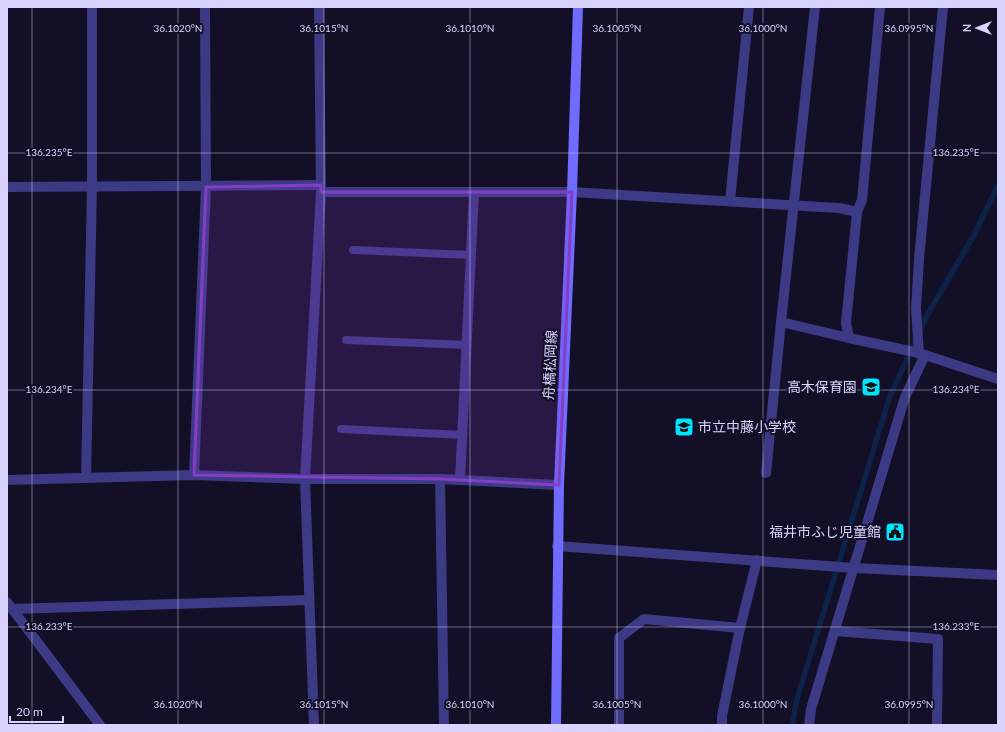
<svg xmlns="http://www.w3.org/2000/svg" width="1005" height="732" viewBox="0 0 1005 732" font-family="Lato,'Noto Sans JP',sans-serif">
<rect width="100%" height="100%" fill="#130f26"/>
<g fill="none" stroke-linecap="round" stroke-linejoin="round">
<!-- stream -->
<path stroke="#0c2248" stroke-width="5.5" d="M792 725 797 699 890 396 929 312 974 235 998 185"/>
<!-- lane -->
<g stroke="#3d3a85" stroke-width="8">
<path d="M353 250 471 255"/>
<path d="M346 340 467 345"/>
<path d="M341 429 462 435"/>
</g>
<!-- street -->
<g stroke="#3d3a85" stroke-width="10">
<path d="M815 7 781 322 849 338"/>
<path d="M7 187 321 185"/>
<path d="M321 192H572L839 208 857 212 846 323 849 338 919 353 998 379"/>
<path d="M730 201 749 7"/>
<path d="M857 212 862 200 880 7"/>
<path d="M919 353 916 309 919 259 943 7"/>
<path d="M766 473 781 322"/>
<path d="M194 475 206 187 205 7"/>
<path d="M86 478 92 187V7"/>
<path d="M440 479 444 725"/>
<path d="M7 480 194 475 305 479H440L559 485"/>
<path d="M460 480 474 192"/>
<path d="M557 546 854 568 998 575"/>
<path d="M7 602 100 725"/>
<path d="M12 609 309 600"/>
<path d="M835 631 938 639 937 725"/>
<path d="M314 725 305 479 321 192 319 7"/>
<path d="M619 725V638L644 619 740 628"/>
<path d="M722 725V716L740 628 757 560"/>
<path d="M809 725 811 709 905 397 925 355"/>
</g>
<!-- secondary -->
<path stroke="#6f6bff" stroke-width="10" d="M556 725 559 485 572 192 578 7"/>
</g>
<!-- marked area -->
<path fill="#843dc5" fill-opacity="0.2" stroke="#843dc5" stroke-width="3" stroke-linejoin="round" d="M321 185V192H572L559 485 440 479 194 475 206 187Z"/>
<!-- ticks -->
<path fill="none" stroke="#d9d4ff" stroke-width="1" stroke-opacity="0.45" d="M32 7V725M178 7V725M324 7V725M470 7V725M617 7V725M763 7V725M909 7V725M7 153H998M7 390H998M7 627H998"/>
<!-- icons -->
<defs>
<symbol id="school-square" viewBox="-11 -11 22 22"><rect x="-9" y="-9" width="18" height="18" rx="4" fill="#00e5ff" stroke="#130f26"/><path d="M0-5L7-2L0 1L-7-2ZM-4 1L0 2.5L4 1V4Q0 6-4 4Z" fill="#111"/></symbol>
<symbol id="civic-square" viewBox="-11 -11 22 22"><rect x="-9" y="-9" width="18" height="18" rx="4" fill="#00e5ff" stroke="#130f26"/><path d="M-.6-6.5H3V-4.5H.6V-3L4-1V1h2V6H-6V1h2V-1L-.6-3ZM-1.2 2.5V6h2.4V2.5Z" fill="#111"/></symbol>
</defs>
<g fill-rule="evenodd">
<use href="#school-square" x="860" y="376" width="22" height="22"/>
<use href="#school-square" x="673" y="416" width="22" height="22"/>
<use href="#civic-square" x="884" y="521" width="22" height="22"/>
</g>
<g text-anchor="middle" stroke-width="4" stroke-linejoin="round" paint-order="stroke">
<!-- street labels -->
<g font-size="14" fill="#d9d4ff" stroke="#130f26">
<text transform="translate(550 365) rotate(-87)" y="5">舟橋松岡線</text>
</g>
<!-- poi labels -->
<g font-size="14" fill="#d9d4ff" stroke="#130f26" text-anchor="end">
<text x="857" y="392">高木保育園</text>
<text x="698" y="432" text-anchor="start">市立中藤小学校</text>
<text x="881" y="537">福井市ふじ児童館</text>
</g>
</g>
<g font-size="10" text-anchor="middle" fill="#d9d4ff" stroke="#130f26" stroke-width="4" stroke-linejoin="round" paint-order="stroke">
<text x="178" y="32">36.1020°N</text>
<text x="324" y="32">36.1015°N</text>
<text x="470" y="32">36.1010°N</text>
<text x="617" y="32">36.1005°N</text>
<text x="763" y="32">36.1000°N</text>
<text x="909" y="32">36.0995°N</text>
<text x="956" y="156">136.235°E</text>
<text x="49" y="156">136.235°E</text>
<text x="956" y="393">136.234°E</text>
<text x="49" y="393">136.234°E</text>
<text x="956" y="630">136.233°E</text>
<text x="49" y="630">136.233°E</text>
<text x="178" y="708">36.1020°N</text>
<text x="324" y="708">36.1015°N</text>
<text x="470" y="708">36.1010°N</text>
<text x="617" y="708">36.1005°N</text>
<text x="763" y="708">36.1000°N</text>
<text x="909" y="708">36.0995°N</text>
</g>
<!-- border -->
<rect width="1005" height="732" fill="none" stroke="#d9d4ff" stroke-width="16"/>
<!-- north arrow -->
<g transform="translate(977 28) rotate(270)" stroke="#130f26" stroke-width="3" paint-order="stroke">
<path d="M0-3L7 15L0 10L-7 15Z" fill="#d9d4ff"/>
<text y="-6" font-size="11" font-weight="bold" text-anchor="middle" fill="#d9d4ff">N</text>
</g>
<!-- scale -->
<path d="M10 716v6h53v-6" fill="none" stroke="#d9d4ff" stroke-width="2"/>
<text x="16" y="716" font-size="12" fill="#d9d4ff" stroke="#130f26" stroke-width="3" paint-order="stroke">20 m</text>
</svg>
